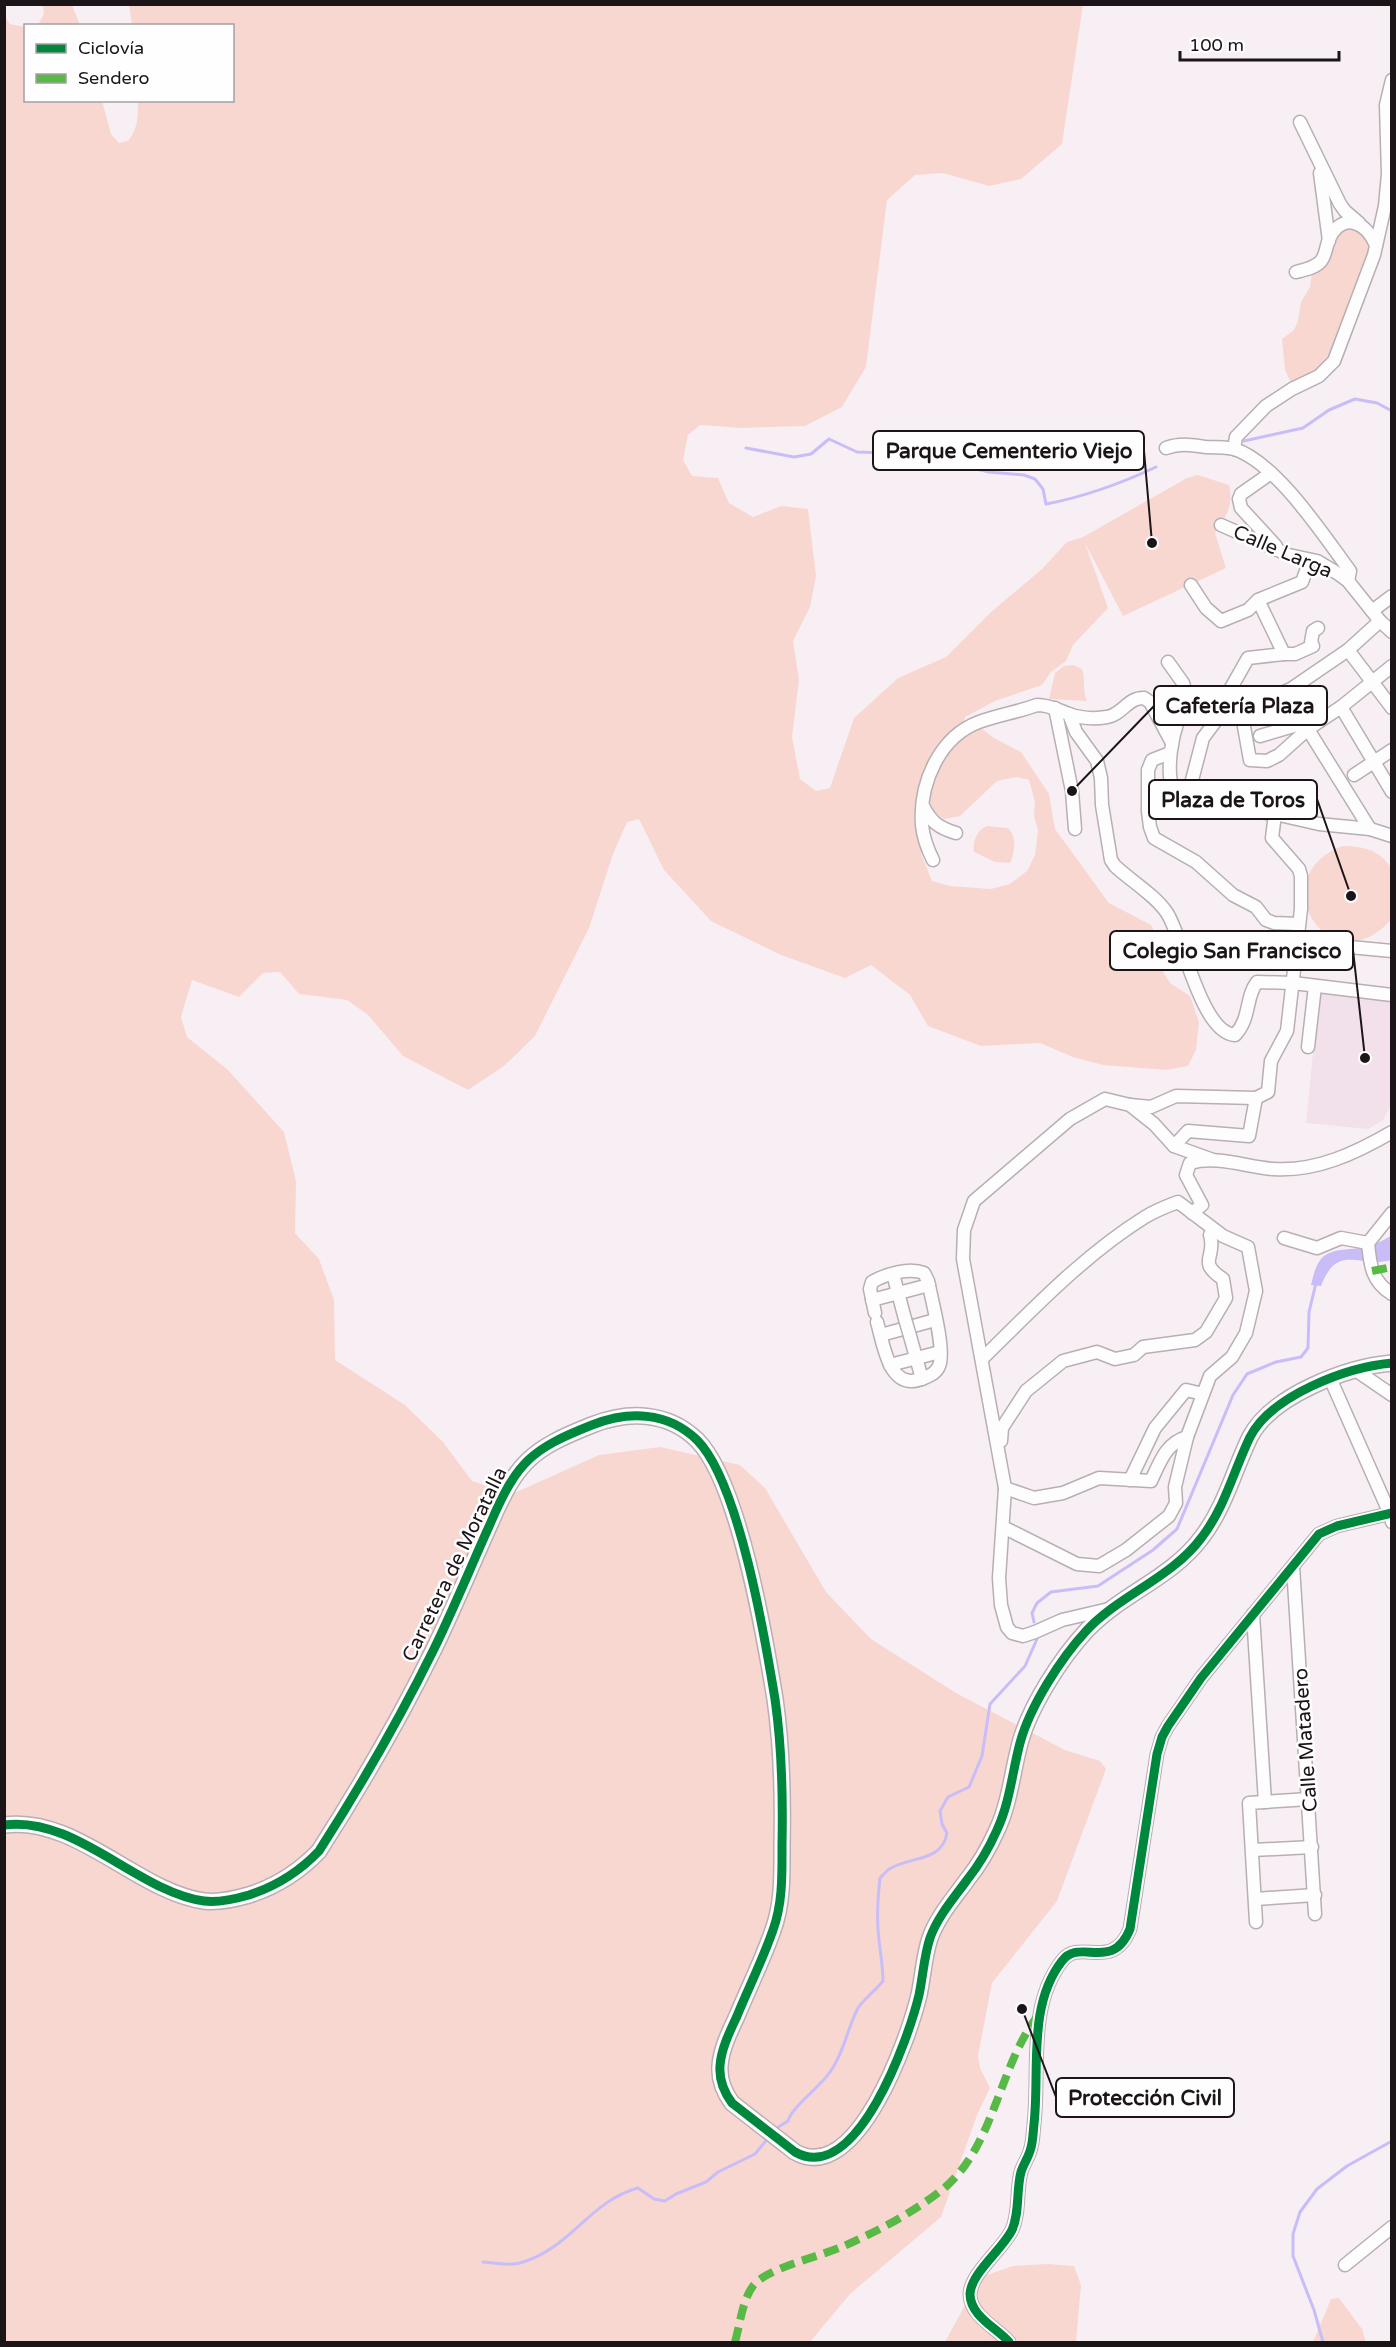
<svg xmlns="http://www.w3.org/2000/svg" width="1396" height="2347" viewBox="0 0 1396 2347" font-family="'Varela Round',sans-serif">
<rect width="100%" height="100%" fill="#f8eff4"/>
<!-- built -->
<path fill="#f2e1ea" d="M1319 992 1391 1000V1106L1383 1120 1368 1129 1306 1123Z"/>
<!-- green -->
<g fill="#f9d7d1" fill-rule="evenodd">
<path d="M43 4 72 5 80 25H38L44 14Z"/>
<path d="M129 5H1083L1062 144 1021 179 989 186 943 173 915 175 887 200 866 367 842 407 805 426 741 428 700 425 688 435 683 460 692 476 718 478 729 503 753 517 781 506 808 509 816 576 810 607 793 641 799 680 792 737 800 779 816 791 830 788 854 718 898 678 946 657 991 612 1042 569 1067 542 1083 537 1187 478 1198 475 1229 485C1234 505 1226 517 1215 533L1226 568 1123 616 1085 543 1108 608 1073 645 1066 661 1051 672 1042 685 995 701 965 717 964 722 967 728 982 729 994 738 1021 752 1049 794 1055 829 1109 903 1151 925 1164 952 1160 967 1170 983 1190 996 1199 1022 1196 1050 1188 1066 1167 1070 1103 1065 1073 1057 1040 1043 981 1046 928 1026 910 995 871 965 845 978 781 955 711 921 664 870 639 819 627 822 613 854 589 928 535 1036 504 1066 468 1090 403 1056 368 1015 347 1000 299 994 280 972 263 973 239 997 192 980 181 1017 187 1037 227 1069 284 1132 296 1181 295 1233 319 1259 334 1300 335 1360 405 1405 443 1442 472 1481 512 1494 599 1455 660 1447 740 1465 765 1488 826 1592 871 1639 956 1693 1065 1750 1100 1761 1106 1769 1057 1901 992 1983 978 2056 980 2068 990 2088 977 2115 941 2217 850 2294 810 2342H5L4 15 10 24 25 27 26 100 102 101 111 134 119 143 128 141C138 129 138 116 138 101L232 100V26L132 25ZM1016 777 1029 780 1035 802 1034 816 1038 831 1035 855 1027 871 1010 884 991 889 950 886 932 881 921 854 922 805 944 819 960 816 997 781Z"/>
<path d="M1353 227 1364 231 1370 246 1369 256 1335 347 1328 358 1313 373 1292 385 1285 370 1282 339 1294 330 1298 321 1301 302 1310 287 1312 272 1327 264 1339 232Z"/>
<path d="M1073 665 1082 669C1086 680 1082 690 1087 701L1049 699 1055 673 1064 666Z"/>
<path d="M987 826 1008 828C1017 837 1015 852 1010 863L995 862 974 852C972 842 977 830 987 826Z"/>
<path d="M1342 846C1363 846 1380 850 1391 868V920C1330 987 1260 878 1342 846Z"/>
<path d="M1048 2264 1074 2266 1081 2285 1076 2342H945L964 2307 984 2276 1013 2266Z"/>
<path d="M1339 2298 1362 2329 1366 2342H1313L1331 2299Z"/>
</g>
<!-- water -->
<path fill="#c9bdf8" d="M1391 1236V1260C1359 1269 1338 1242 1321 1286L1311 1285C1313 1277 1315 1266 1321 1259 1331 1248 1347 1250 1361 1248 1372 1246 1382 1241 1391 1236Z"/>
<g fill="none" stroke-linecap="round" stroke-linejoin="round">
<!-- stream -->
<g stroke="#c9bdf8" stroke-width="3">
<path d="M1244 441 1303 428 1329 410 1355 399 1377 403 1392 411"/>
<path d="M746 448 794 457 811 454 829 439 857 452 886 453 909 463 926 464 943 461 989 472 1024 475 1035 479 1043 489 1046 504C1083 497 1122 483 1156 467"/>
<path d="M1034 1622 1032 1613 1037 1603 1051 1592 1098 1586 1153 1550 1177 1529 1233 1395 1247 1374 1276 1362 1301 1357 1308 1348 1309 1312 1316 1283"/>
<path d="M775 2129 788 2121C791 2108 821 2086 830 2072 844 2053 847 2029 858 2008 864 1999 876 1990 883 1981 883 1963 879 1947 878 1929 877 1912 878 1895 880 1878 883 1875 887 1870 891 1868 912 1856 942 1862 947 1833L942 1824 940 1811 948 1797 969 1787 982 1756 990 1704 1025 1666 1037 1639"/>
<path d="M483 2262C494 2263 509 2266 520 2263 571 2249 589 2201 638 2188L654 2199 665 2201 676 2194 706 2182 718 2172 755 2154 769 2137"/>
<path d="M1323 2342 1314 2310 1293 2256V2234L1300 2212 1317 2189 1347 2166 1392 2141"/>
</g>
<defs>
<g id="minor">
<path d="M1300 122 1340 204 1345 211 1359 223"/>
<path d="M1320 173 1329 241"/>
<path d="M1296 272C1304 270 1315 268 1321 261 1326 255 1326 246 1329 239 1343 211 1366 222 1376 245"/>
<path d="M1166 448C1180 443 1191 445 1206 447 1215 447 1226 447 1234 449 1276 462 1324 536 1350 571L1348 581"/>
<path d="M1234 449 1236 437 1266 406 1292 389 1319 376 1334 361 1374 255 1385 206 1388 174 1386 105 1392 80"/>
<path d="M1271 473 1241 494 1239 499 1241 508 1276 546"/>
<path d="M1221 525 1289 555 1317 561 1337 573 1348 581 1380 621 1392 632"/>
<path d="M1191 585 1206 608 1221 621 1248 610 1258 600 1302 582 1310 560"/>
<path d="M1372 611 1392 596"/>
<path d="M1380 621 1348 650 1291 689 1241 710 1250 760 1267 761 1279 755 1308 729 1341 707 1392 666"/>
<path d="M1348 650 1392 708"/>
<path d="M1284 654H1295L1313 646 1311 642 1313 631 1318 628"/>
<path d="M1168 662 1183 683 1188 700C1173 720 1160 783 1180 802L1275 814 1319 824 1370 829 1392 836"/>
<path d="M1341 707 1392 792"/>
<path d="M1055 708 1072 791 1075 829"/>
<path d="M1069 714 1076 732 1097 761 1101 778 1102 805 1111 860 1115 866C1131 881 1155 895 1167 913 1183 937 1201 1033 1235 1035 1251 1018 1245 998 1257 982L1293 983 1392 995"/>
<path d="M1260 736 1304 723 1370 829"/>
<path d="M1170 753 1152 760 1148 770V811L1150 827 1154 838 1196 862 1233 895 1256 907 1266 920 1274 923 1299 924"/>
<path d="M1354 775 1392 750"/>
<path d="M1186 803 1203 738 1218 718 1225 713 1231 688 1248 658 1284 654 1258 600"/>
<path d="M923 806C931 822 939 828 956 833"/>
<path d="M933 860C928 850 923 836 922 825 919 784 939 737 979 722 998 715 1018 712 1037 705 1050 705 1058 710 1069 714 1080 718 1095 719 1107 717 1122 715 1128 697 1144 698L1150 702 1172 743"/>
<path d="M1297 942 1392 951"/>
<path d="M1308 1047 1315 986"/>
<path d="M1130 1105 1151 1107 1176 1096 1256 1098 1268 1092 1271 1061 1287 1031 1301 909V876L1299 869 1272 838 1275 814"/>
<path d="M1174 1146 1188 1131 1249 1136 1256 1098"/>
<path d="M1192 1213 1202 1205 1186 1175 1190 1163C1217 1155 1246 1167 1273 1169 1316 1172 1356 1153 1392 1132"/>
<path d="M1392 1213 1368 1243C1370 1265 1372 1282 1392 1294"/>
<path d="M1284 1238 1317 1248 1341 1238 1368 1243"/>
<path d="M893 1274 905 1319"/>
<path d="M872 1300 929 1285"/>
<path d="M875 1313 870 1289 872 1282C886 1274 909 1267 924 1273L928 1281C932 1301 944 1345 940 1363 938 1372 931 1375 924 1378 889 1393 884 1346 877 1322"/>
<path d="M881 1335 935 1320"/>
<path d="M910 1336 922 1379"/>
<path d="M982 1359C1033 1309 1084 1255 1145 1217 1155 1211 1167 1206 1178 1202L1223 1236 1248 1247 1256 1291 1246 1333 1232 1357 1210 1376 1187 1437 1175 1487 1176 1503 1169 1516 1126 1550 1099 1566 1077 1564 1003 1527"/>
<path d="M890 1365 940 1352"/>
<path d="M1354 1369 1392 1395"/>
<path d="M1330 1378 1390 1514 1392 1522"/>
<path d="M1001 1441 1002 1428 1026 1391 1063 1361 1097 1352 1115 1359 1134 1355 1143 1347 1195 1340 1206 1332 1226 1298 1223 1279C1196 1261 1217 1258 1210 1235L1213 1229"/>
<path d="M1130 1480 1155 1428 1186 1390 1203 1394"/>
<path d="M1005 1488 1034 1498 1063 1493 1099 1478 1151 1481C1160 1462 1166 1443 1187 1437"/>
<path d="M1293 1566 1315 1914"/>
<path d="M1109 1609 1062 1620 1035 1632 1023 1636 1012 1633 1007 1627 1001 1605 999 1578 1005 1488 963 1259 964 1230 974 1201 1070 1119 1105 1099 1130 1105 1154 1124 1174 1146 1213 1160"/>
<path d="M1253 1614 1265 1802"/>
<path d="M1253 1850 1312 1847"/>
<path d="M1255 1899 1315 1895"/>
<path d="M1256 1922 1249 1803 1309 1799"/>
<path d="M1345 2265 1392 2227"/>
<path d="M1009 2342C997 2328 970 2316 970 2294 971 2273 1002 2250 1012 2230 1020 2212 1016 2191 1021 2172 1023 2165 1028 2158 1030 2151 1033 2143 1033 2133 1034 2124 1040 2071 1027 2006 1062 1961 1080 1937 1112 1973 1130 1929L1157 1754 1162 1737 1168 1726 1201 1678 1319 1534 1337 1526 1392 1513"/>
</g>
<path id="major" d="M4 1825C75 1815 138 1892 204 1901 219 1903 235 1899 249 1895 277 1886 299 1872 319 1851 360 1787 400 1718 434 1649 454 1608 472 1564 491 1522 517 1462 531 1449 592 1425 628 1411 667 1411 697 1440 739 1482 765 1638 775 1699 782 1747 783 1796 782 1845 782 1873 783 1903 773 1930 763 1959 749 1987 737 2016 730 2031 721 2049 720 2066 719 2079 724 2092 732 2103L795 2152C857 2187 909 2037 919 1995 923 1976 924 1956 930 1938 938 1916 954 1898 967 1880 979 1865 989 1848 997 1830 1010 1802 1012 1773 1020 1743 1030 1706 1061 1658 1087 1630 1121 1594 1172 1578 1202 1537 1225 1507 1234 1470 1250 1437 1272 1395 1347 1367 1392 1363"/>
</defs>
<!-- minor casing -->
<use href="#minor" stroke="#b6afb3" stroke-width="15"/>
<!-- major casing -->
<use href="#major" stroke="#b6afb3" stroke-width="18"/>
<!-- minor -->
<use href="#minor" stroke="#fefdfd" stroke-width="12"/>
<!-- major -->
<use href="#major" stroke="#fefdfd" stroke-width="15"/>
<defs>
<path id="minor-bridge" d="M905 1319 910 1336"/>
</defs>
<!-- minor-bridge casing -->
<use href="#minor-bridge" stroke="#b6afb3" stroke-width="15" stroke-linecap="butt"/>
<!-- minor-bridge -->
<use href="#minor-bridge" stroke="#fefdfd" stroke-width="12"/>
<!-- quiet -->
<g stroke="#58b947" stroke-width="8" stroke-dasharray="15 8" stroke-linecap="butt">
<path d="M1372 1271 1392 1267"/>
<path d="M735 2342C740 2325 742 2301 753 2286 766 2268 822 2256 844 2246 878 2231 914 2212 943 2189 994 2147 998 2070 1036 2018"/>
</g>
<defs>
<g id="cycleway">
<path d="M4 1825C75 1815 138 1892 204 1901 219 1903 235 1899 249 1895 277 1886 299 1872 319 1851 360 1787 400 1718 434 1649 454 1608 472 1564 491 1522 517 1462 531 1449 592 1425 628 1411 667 1411 697 1440 739 1482 765 1638 775 1699 782 1747 783 1796 782 1845 782 1873 783 1903 773 1930 763 1959 749 1987 737 2016 730 2031 721 2049 720 2066 719 2079 724 2092 732 2103L795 2152C857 2187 909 2037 919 1995 923 1976 924 1956 930 1938 938 1916 954 1898 967 1880 979 1865 989 1848 997 1830 1010 1802 1012 1773 1020 1743 1030 1706 1061 1658 1087 1630 1121 1594 1172 1578 1202 1537 1225 1507 1234 1470 1250 1437 1272 1395 1347 1367 1392 1363"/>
<path d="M1009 2342C997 2328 970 2316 970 2294 971 2273 1002 2250 1012 2230 1020 2212 1016 2191 1021 2172 1023 2165 1028 2158 1030 2151 1033 2143 1033 2133 1034 2124 1040 2071 1027 2006 1062 1961 1080 1937 1112 1973 1130 1929L1157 1754 1162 1737 1168 1726 1201 1678 1319 1534 1337 1526 1392 1513"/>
</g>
</defs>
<!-- cycleway casing -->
<use href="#cycleway" stroke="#fefefe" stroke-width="13"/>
<!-- cycleway -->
<use href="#cycleway" stroke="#00873e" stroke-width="9"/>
</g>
<g text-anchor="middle" stroke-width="5" stroke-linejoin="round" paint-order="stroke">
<!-- street labels -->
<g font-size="20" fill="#1b1518" stroke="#fefefe">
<text transform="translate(1283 551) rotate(23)" y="7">Calle Larga</text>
<text transform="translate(454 1564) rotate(-64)" y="7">Carretera de Moratalla</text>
<text transform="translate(1305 1740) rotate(-94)" y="7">Calle Matadero</text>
</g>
</g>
<!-- callouts -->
<path fill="none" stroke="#1b1518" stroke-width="2" d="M1152 543L1144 451M1072 791L1154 706M1351 896L1317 799M1365 1058L1353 950M1022 2009L1056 2097"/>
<g fill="#1b1518" stroke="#fefefe" stroke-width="2">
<circle cx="1152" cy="543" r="6"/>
<circle cx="1072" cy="791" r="6"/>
<circle cx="1351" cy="896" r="6"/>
<circle cx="1365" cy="1058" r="6"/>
<circle cx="1022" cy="2009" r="6"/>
</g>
<g fill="#fefefe" stroke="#1b1518" stroke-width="2">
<rect x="873" y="431" width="271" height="39" rx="6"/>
<rect x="1154" y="686" width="173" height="39" rx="6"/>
<rect x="1149" y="780" width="168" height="39" rx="6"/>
<rect x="1110" y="931" width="243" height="39" rx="6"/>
<rect x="1056" y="2078" width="178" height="39" rx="6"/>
</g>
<g font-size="21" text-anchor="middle" font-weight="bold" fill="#1b1518">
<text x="1009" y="458">Parque Cementerio Viejo</text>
<text x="1240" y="713">Cafetería Plaza</text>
<text x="1233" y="807">Plaza de Toros</text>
<text x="1232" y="958">Colegio San Francisco</text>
<text x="1145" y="2105">Protección Civil</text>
</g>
<!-- border -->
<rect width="1396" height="2347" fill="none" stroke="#1b1518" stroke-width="12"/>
<!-- legend -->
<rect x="24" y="24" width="210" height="78" fill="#fefefe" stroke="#a3a1a2" stroke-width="1.5"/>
<rect x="36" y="44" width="30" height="9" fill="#00873e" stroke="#a3a1a2" stroke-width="1.5"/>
<text x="78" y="54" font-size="18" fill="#1b1518">Ciclovía</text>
<rect x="36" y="74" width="30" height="9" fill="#58b947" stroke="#a3a1a2" stroke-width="1.5"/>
<text x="78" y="84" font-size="18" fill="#1b1518">Sendero</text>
<!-- scale -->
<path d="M1180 51v9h159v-9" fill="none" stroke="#1b1518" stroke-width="3"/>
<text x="1189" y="51" font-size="18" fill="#1b1518" stroke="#fefefe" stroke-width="4.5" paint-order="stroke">100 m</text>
</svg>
